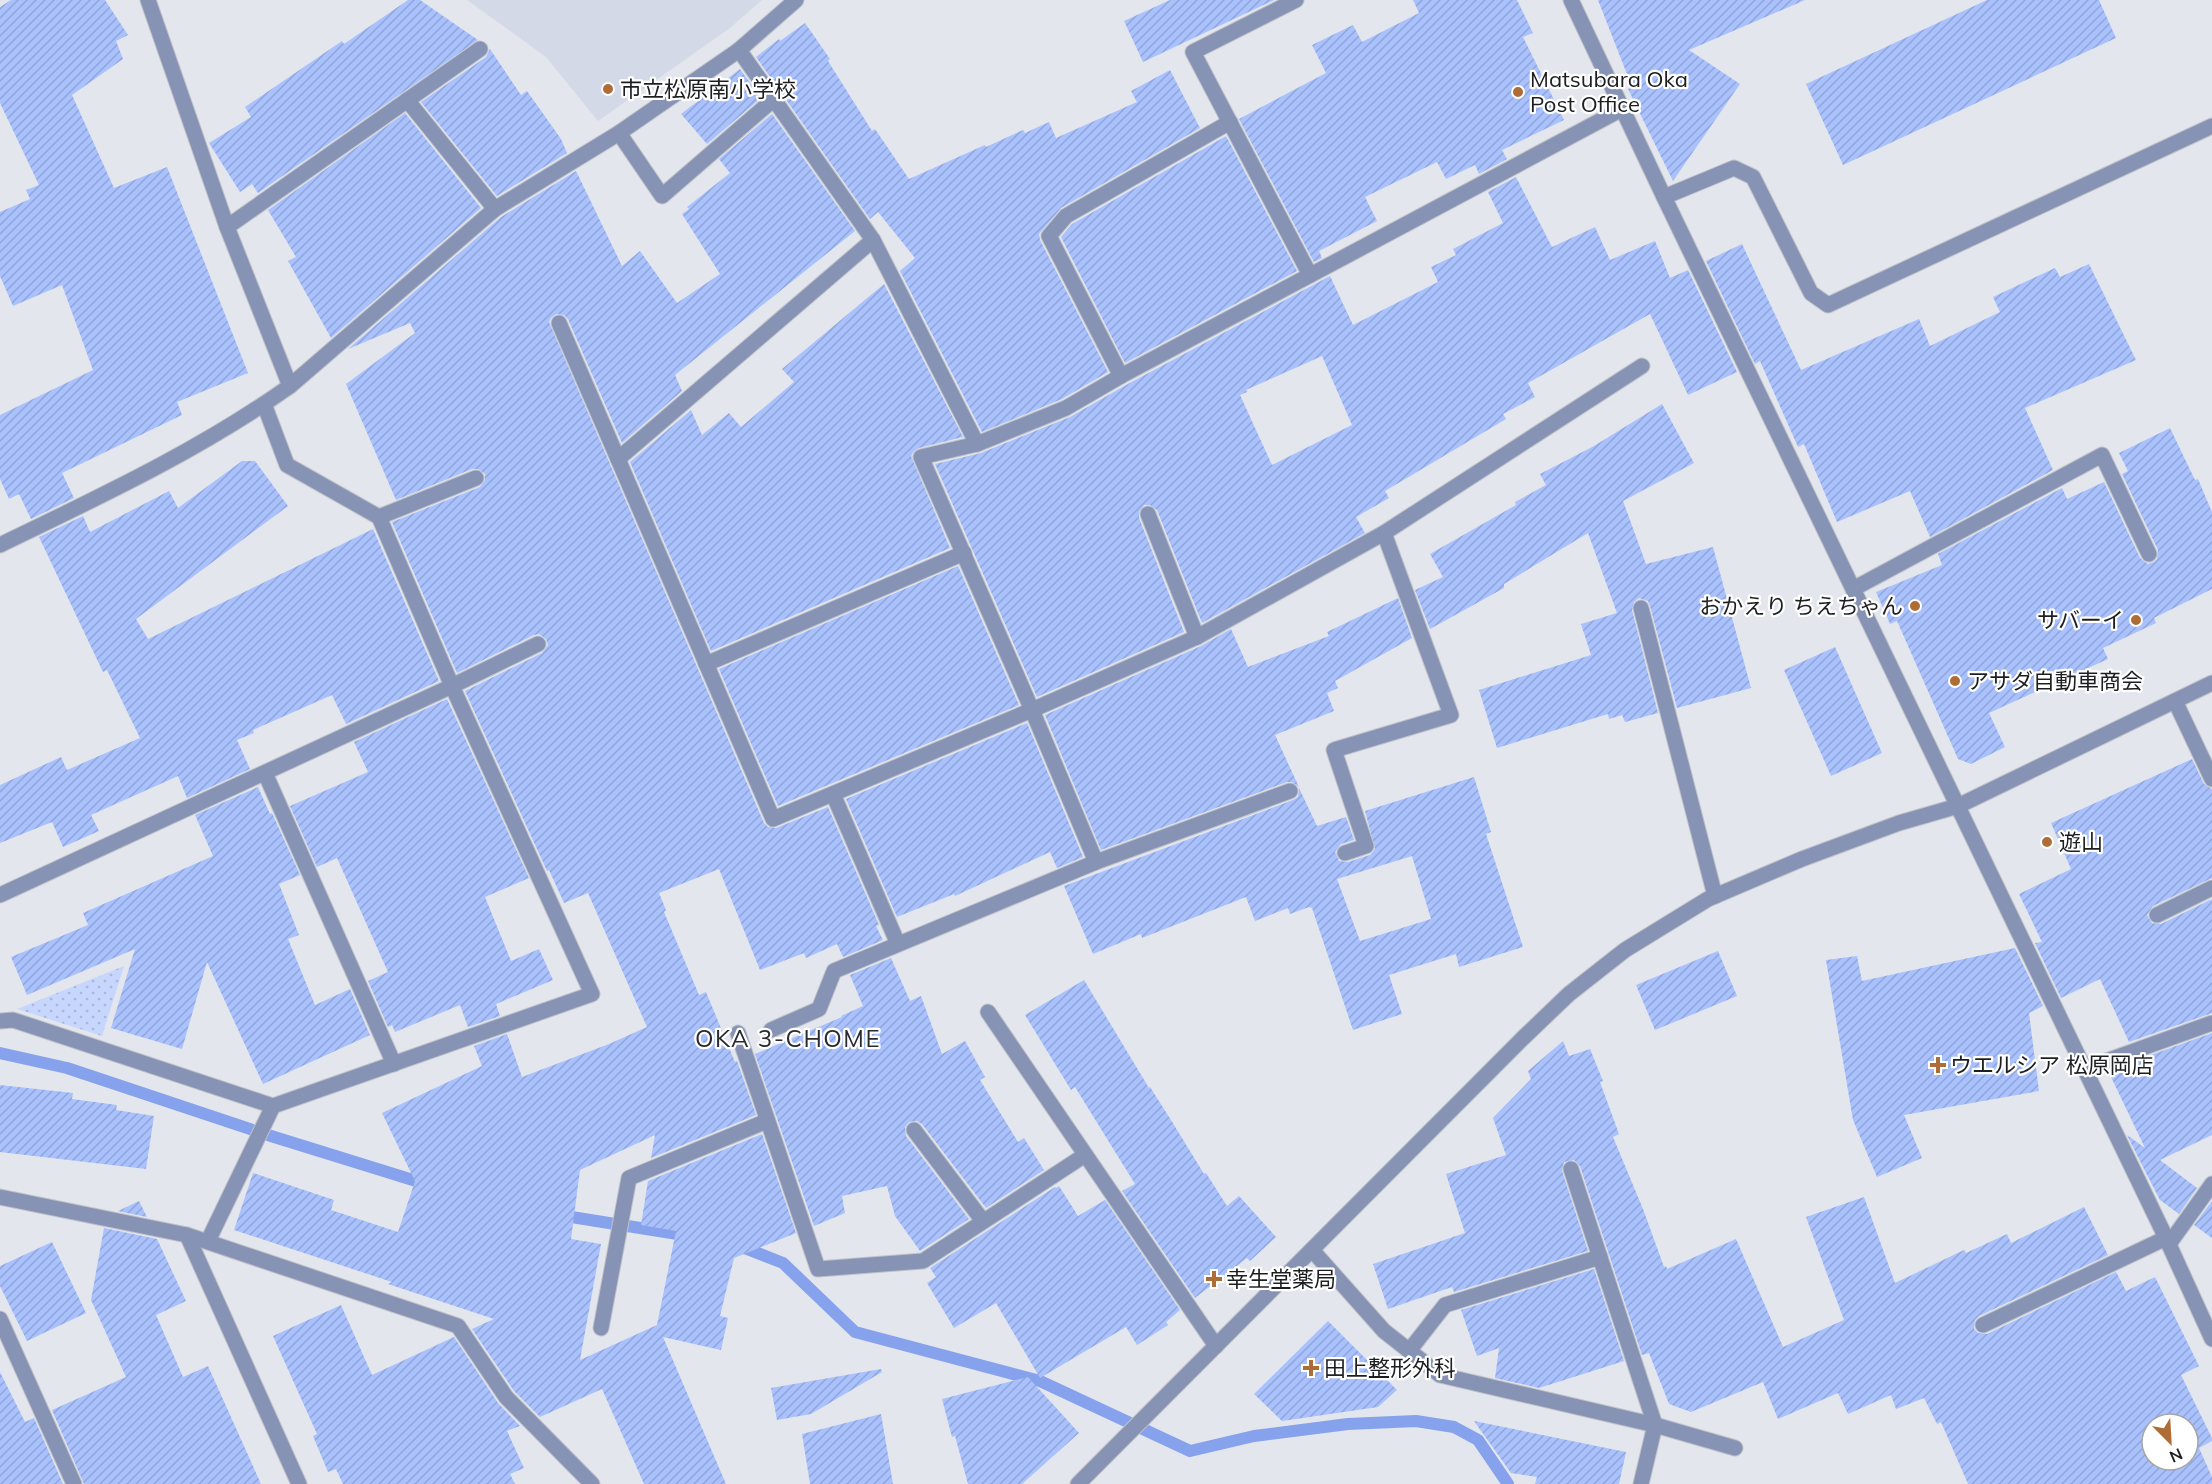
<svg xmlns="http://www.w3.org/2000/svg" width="2212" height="1484" viewBox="0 0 2212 1484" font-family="Mulish,'Noto Sans JP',sans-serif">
<defs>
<pattern id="park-dots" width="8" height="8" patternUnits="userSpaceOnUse" patternTransform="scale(1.5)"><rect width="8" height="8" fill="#c7d6fd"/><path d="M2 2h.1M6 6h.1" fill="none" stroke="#aab7d9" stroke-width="1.8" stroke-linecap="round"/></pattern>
<pattern id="building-hatch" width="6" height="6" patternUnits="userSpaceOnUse" patternTransform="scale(1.5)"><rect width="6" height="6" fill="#a9c1fd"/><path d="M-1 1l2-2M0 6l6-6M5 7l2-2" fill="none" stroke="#91a5d9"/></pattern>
</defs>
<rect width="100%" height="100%" fill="#e3e6ed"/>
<!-- built -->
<path fill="#d4d9e7" d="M467 0H762L730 28 598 121 546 57Z"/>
<!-- park -->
<path fill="url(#park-dots)" d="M124 966 102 1036 17 1009Z"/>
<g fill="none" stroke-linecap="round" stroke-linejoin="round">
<!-- stream -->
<g stroke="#87a2ec" stroke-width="12">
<path d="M0 1053 67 1068 271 1136 429 1185"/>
<path d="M559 1215 690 1236"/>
<path d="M737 1245 783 1263 855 1332 1040 1381 1190 1451 1254 1436 1348 1424 1416 1421 1454 1427 1478 1440 1508 1484"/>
</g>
</g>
<!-- building -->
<g fill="url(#building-hatch)" fill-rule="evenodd">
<path d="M11 0H105L128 35 116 41 123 59 72 95 114 188 167 167 248 373 177 402 182 415 62 473 74 498 31 519 19 494 9 499 0 479V415L93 370 62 285 13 306 0 276V212L30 199 26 190 39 185 0 103V7Z"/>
<path d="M408 0H420L478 40 258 193 252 184 240 192 209 143 251 117 245 107 342 41 344 44Z"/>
<path d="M1170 0H1274L1143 62 1124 21Z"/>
<path d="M1413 0H1517L1533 33 1523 37 1564 120 1502 150 1507 159 1479 174 1475 165 1446 179 1437 162 1365 197 1377 221 1319 251 1322 258 1314 262 1239 119 1326 73 1312 45 1353 25 1362 42 1419 13Z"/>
<path d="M1598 0H1805L1689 50 1740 84 1673 181 1628 89 1632 87Z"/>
<path d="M1987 0H2099L2116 38 1843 165 1806 84Z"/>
<path d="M805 23 830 59 828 61 872 131 875 129 909 179 985 145 986 147 1023 130 1025 133 1049 122 1056 138 1137 102 1131 91 1170 70 1200 128 1061 208 1039 234 1040 240 1108 372 1062 399 982 432 900 271 915 258 878 212 870 219 756 57 779 39 780 41Z"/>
<path d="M490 49 521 95 527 91 561 139 567 153 497 196 421 102 486 57Z"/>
<path d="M740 69 761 98 707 144 681 114Z"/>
<path d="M405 113 481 208 331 338 288 261 296 257 268 210Z"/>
<path d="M772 114 855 231 675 375 682 391 622 443 568 319 564 315 556 314 551 318 549 322 764 823 768 827 776 828 828 807 879 925 876 926 883 940 843 957 837 944 806 958 804 953 760 970 719 869 659 893 666 910 664 912 699 995 706 992 735 1062 737 1061 756 1115 651 1158 655 1135 580 1170 571 1239 601 1244 580 1360 657 1325 676 1231 641 1225 648 1181 762 1134 796 1233 734 1258 720 1316 728 1318 721 1350 663 1337 726 1484H644L602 1389 540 1417 514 1391 472 1329 494 1319 388 1284 392 1282 234 1230 253 1173 334 1200 331 1210 398 1232 415 1181 382 1113 482 1066 474 1046 507 1034 522 1077 609 1044 647 1027 588 893 564 903 549 870 547 871 465 691 542 653 548 645 546 639 539 634 534 635 457 673 392 522 480 487 485 480V474L478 469H472L396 500 346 384 415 333 410 323 348 349 501 217 576 171 622 266 640 251 677 303 720 274 682 214 689 209 687 207 730 173 719 159Z"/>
<path d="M1226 136 1297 271 1125 363 1061 237 1072 224Z"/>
<path d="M1516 177 1552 247 1595 227 1610 260 1655 241 1670 278 1688 270 1737 372 1688 395 1650 314 1528 383 1535 397 1503 414 1506 419 1385 491 1389 498 1356 517 1365 533 1202 623 1157 510 1150 505H1144L1139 512V518L1184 632 1037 697 935 464 981 453 1070 417 1126 385 1330 276 1353 325 1438 282 1431 267 1456 255 1453 249 1503 223 1488 192ZM1322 356 1352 425 1272 465 1240 395 1247 392 1246 390Z"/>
<path d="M1742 244 1801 370 1919 319 1930 346 2000 312 1993 297 2055 268 2060 277 2089 264 2136 360 2025 408 2053 470 1930 537 1910 491 1837 522 1804 444 1798 447 1760 361 1755 364 1706 261Z"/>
<path d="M884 284 963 437 919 448 914 451 911 456 950 548 711 651 630 462 691 410 702 435 729 413 741 427 794 382 782 369Z"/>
<path d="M1662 404 1694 463 1623 501 1646 564 1713 547 1751 688 1677 708 1650 606 1648 601 1639 598 1634 602 1632 610 1658 713 1625 722 1622 715 1609 719 1608 714 1497 748 1479 690 1591 655 1581 624 1617 613 1588 533 1504 584V588L1430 629 1415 590 1443 577 1430 554 1516 505 1515 502 1546 485 1540 474 1594 446Z"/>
<path d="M2170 428 2195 480 2198 479 2212 512V589L2154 618 2156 623 2103 648 2108 659 1989 713 2005 747 1971 764 1958 759 1897 621 1890 624 1876 592 1942 565 1938 554 2062 488 2067 499 2104 482 2140 558 2148 564 2154 562 2157 559 2158 550 2122 474 2128 471 2119 453Z"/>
<path d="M242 461H255L288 506 136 619 148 639 373 529 439 681 346 724 332 695 253 730 254 733 237 740 250 769 187 798 178 776 91 815 99 831 63 847 52 822 0 843V785L61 757 67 770 140 738 107 670 103 672 39 537 83 516 90 532 169 491 178 508Z"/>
<path d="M958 566 1019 705 778 806 719 669Z"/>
<path d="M1398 598 1412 638 1335 681 1338 688 1327 693 1334 711 1275 735 1299 787 1292 782H1287L1101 850 1045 715 1201 646 1231 629 1248 667 1329 636 1327 632Z"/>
<path d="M1835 647 1882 753 1831 776 1784 670Z"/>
<path d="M447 699 529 878 485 897 511 961 539 949 553 980 496 1004 500 1016 468 1027 460 1005 395 1032 392 1025 388 1027 368 981 388 972 337 858 317 867 290 806 368 772 354 742Z"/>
<path d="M1027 723 1083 857 1057 868 1050 852 955 896 954 894 897 917 846 799Z"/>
<path d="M2192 759 2204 784 2212 789V878L2153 906 2147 915 2152 923 2161 924 2212 899V1013L2129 1042 2100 979 2061 998 2035 943 2042 942 2019 894 2071 869 2051 823Z"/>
<path d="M1474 777 1491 832 1486 834 1523 947 1459 967 1456 954 1389 975 1402 1014 1353 1030 1312 908 1309 907 1290 914 1288 908 1255 921 1246 897 1142 938 1141 934 1093 954 1064 886 1293 800 1298 797 1299 788 1317 826 1346 817 1354 840 1341 844 1335 852 1339 861 1348 862 1370 855 1375 849 1365 811ZM1412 856 1431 919 1360 941 1337 879Z"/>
<path d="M258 787 270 814 272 813 300 875 279 884 299 935 288 939 315 1005 350 989 370 1035 263 1084 207 962 182 1049 111 1028 135 949 27 995 11 957 88 925 83 913 213 856 195 815Z"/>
<path d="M2015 948 2043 1006 2029 1013 2039 1091 1904 1115 1922 1158 1877 1177 1853 1120 1826 960 1857 956 1862 981Z"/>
<path d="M1718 951 1737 996 1655 1030 1636 985Z"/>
<path d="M891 958 910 1001 921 996 942 1054 965 1041 985 1077 980 1080 1018 1142 1024 1138 1044 1170 986 1208 922 1124 917 1121 909 1122 905 1127 906 1136 969 1219 920 1251 895 1216 887 1186 842 1196 845 1213 814 1226 755 1054 842 1017 841 1016 863 1006 850 975Z"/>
<path d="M1084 980 1149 1088 1150 1087 1171 1120 1204 1174 1206 1173 1227 1206 1239 1196 1276 1237 1250 1261 1247 1258 1195 1298 1122 1191 1135 1184 1075 1087 1071 1090 1025 1015Z"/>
<path d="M2212 1033V1135L2160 1160 2197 1188 2179 1214 2160 1200 2146 1173 2127 1135 2145 1148 2111 1077 2139 1064 2137 1060Z"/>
<path d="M1563 1041 1569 1056 1590 1049 1603 1081 1600 1082 1619 1134 1613 1137 1643 1209 1664 1267 1666 1266 1667 1269 1736 1239 1783 1347 1844 1320 1806 1217 1864 1197 1895 1283 1964 1250 1966 1253 2007 1234 2011 1243 2084 1207 2108 1255 1979 1316 1975 1320 1974 1329 1978 1333 1987 1334 2116 1272 2126 1291 2155 1277 2199 1366 2181 1375 2212 1438V1441L2199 1448 2212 1477V1484H1968L1941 1422 1937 1424 1924 1398 1896 1409 1891 1395 1848 1414 1838 1393 1778 1419 1763 1382 1691 1412 1669 1404 1649 1353 1642 1355 1580 1166 1574 1160 1564 1162 1562 1171 1588 1251 1454 1292 1452 1287 1388 1309 1373 1264 1465 1233 1446 1174 1506 1155 1493 1118 1531 1079 1528 1071ZM2152 1424H2188V1460H2152Z"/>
<path d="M0 1085 73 1093 72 1099 117 1105 116 1110 154 1116 146 1169 0 1152Z"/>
<path d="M1059 1186 1078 1216 1105 1200 1180 1310 1166 1322 1168 1325 1137 1345 1126 1327 1040 1378 996 1303 954 1328 927 1283 936 1277 930 1268 1055 1187 1056 1188Z"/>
<path d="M139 1201 147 1217 118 1211Z"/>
<path d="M2212 1201V1238L2194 1225Z"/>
<path d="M104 1228 157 1239 186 1301 156 1315 183 1377 208 1366 261 1484H84L52 1410 126 1377 91 1300Z"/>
<path d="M52 1242 86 1313 27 1341 0 1286V1266Z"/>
<path d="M1594 1269 1624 1361 1539 1388 1495 1378 1499 1348 1477 1356 1461 1310Z"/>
<path d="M341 1305 372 1375 454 1337 498 1403 520 1426 507 1431 524 1468 510 1474 515 1484H343L336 1469 328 1472 313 1436 317 1434 273 1336Z"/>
<path d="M1328 1321 1397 1390 1378 1407 1282 1421 1254 1394Z"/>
<path d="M881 1369 882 1372 811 1414 777 1420 771 1388Z"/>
<path d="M0 1372 25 1422 34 1418 63 1484H0Z"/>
<path d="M1028 1377 1079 1433 1022 1484H968L955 1436 952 1437 942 1399Z"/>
<path d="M881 1414 893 1484H810L802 1434Z"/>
<path d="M1474 1421 1626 1452 1619 1484H1535L1537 1477 1511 1473Z"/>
</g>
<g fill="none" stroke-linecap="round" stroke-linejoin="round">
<defs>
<g id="service">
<path d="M1121 376 1049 236 1066 216 1230 122"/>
<path d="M1148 514 1197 637"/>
<path d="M452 686 538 644"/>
<path d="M833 794 898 944"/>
<path d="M2157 915 2212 888"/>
<path d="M914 1130 983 1221"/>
<path d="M1983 1325 2166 1238"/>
</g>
<g id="minor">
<path d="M148 0 227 227 290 386"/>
<path d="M1296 0 1193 52 1310 275"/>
<path d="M1571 0 1664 197 2166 1238 2212 1339"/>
<path d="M739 50 873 240 977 444 921 457 1032 710 1096 862"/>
<path d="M407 100 495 209"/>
<path d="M619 133 662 196 774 99"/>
<path d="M1664 197 1734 168 1753 177 1811 293 1828 305 2212 126"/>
<path d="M227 227 480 49"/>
<path d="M873 240 618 459 773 819 1032 710 1197 637 1384 533 1642 366"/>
<path d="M559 323 618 459"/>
<path d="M977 444 1066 408 1121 376 1622 109"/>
<path d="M379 517 476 478"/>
<path d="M0 545C99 497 200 450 290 386L495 209 619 133 739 50 796 0"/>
<path d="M1853 589 2102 455 2149 554"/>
<path d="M1641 608 1715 896"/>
<path d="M706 664 964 553"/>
<path d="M2175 701 2212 779"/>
<path d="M265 773 394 1064"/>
<path d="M1345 853 1366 846 1334 750 1451 715 1384 533"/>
<path d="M0 895 452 686"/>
<path d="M988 1012 1216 1346"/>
<path d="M0 1021 13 1020 273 1106"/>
<path d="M771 1030 819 1009 834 971 1096 862 1290 791"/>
<path d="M738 1033 818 1269 923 1261 1085 1155"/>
<path d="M2084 1069 2212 1023"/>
<path d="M1571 1169 1655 1425 1641 1484"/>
<path d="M0 1197 187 1235 458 1326 506 1397 592 1484"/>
<path d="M187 1235 299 1484"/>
<path d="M208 1241 273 1106 592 994 452 686 379 517 287 465 264 404"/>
<path d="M2169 1244 2212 1184"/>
<path d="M1312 1250 1384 1331 1440 1375 1655 1425 1735 1448"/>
<path d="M0 1319 74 1484"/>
<path d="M601 1328 629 1178 767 1121"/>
<path d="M1409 1351 1445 1305 1600 1257"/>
</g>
<path id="tertiary" d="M1078 1484 1523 1038 1569 994 1625 950 1708 899 1802 859 1899 823 1958 806 2212 683"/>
</defs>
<!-- service casing -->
<use href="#service" stroke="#bfc2c8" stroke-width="17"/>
<!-- minor casing -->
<use href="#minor" stroke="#bfc2c8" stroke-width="17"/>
<!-- tertiary casing -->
<use href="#tertiary" stroke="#bfc2c8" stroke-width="17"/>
<!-- service -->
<use href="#service" stroke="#8693b4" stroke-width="15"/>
<!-- minor -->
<use href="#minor" stroke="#8693b4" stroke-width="15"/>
<!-- tertiary -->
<use href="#tertiary" stroke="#8693b4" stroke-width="15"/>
</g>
<!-- markers -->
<g fill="#ae6d37" stroke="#fff" stroke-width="2">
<circle cx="608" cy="89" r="6"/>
<circle cx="1518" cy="92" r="6"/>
<circle cx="1915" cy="606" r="6"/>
<circle cx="2136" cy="620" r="6"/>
<circle cx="1955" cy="681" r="6"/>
<circle cx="2047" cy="842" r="6"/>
<path d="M1935 1056h6v6h6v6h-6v6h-6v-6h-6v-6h6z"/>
<path d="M1211 1270h6v6h6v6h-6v6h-6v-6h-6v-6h6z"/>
<path d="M1308 1359h6v6h6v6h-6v6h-6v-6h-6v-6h6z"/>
</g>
<g text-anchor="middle" stroke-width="4.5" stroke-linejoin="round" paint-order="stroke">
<!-- poi labels -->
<g font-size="22" fill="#1d1e20" stroke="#fff" text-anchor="start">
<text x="1530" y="87">Matsubara Oka<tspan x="1530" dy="25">Post Office</tspan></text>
<text x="620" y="97">市立松原南小学校</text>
<text x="1903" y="614" text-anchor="end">おかえり ちえちゃん</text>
<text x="2124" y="628" text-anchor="end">サバーイ</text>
<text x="1967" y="689">アサダ自動車商会</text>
<text x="2059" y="850">遊山</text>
<text x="1950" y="1073">ウエルシア 松原岡店</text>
<text x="1226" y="1287">幸生堂薬局</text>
<text x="1324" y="1376">田上整形外科</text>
</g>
<!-- neighbourhood labels -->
<g font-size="24" letter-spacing="1.5" fill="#292b30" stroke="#fff">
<text x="788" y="1047">OKA 3-CHOME</text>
</g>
</g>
<!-- north arrow -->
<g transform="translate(2170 1442) rotate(156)"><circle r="28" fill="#ffffff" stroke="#a5a5a6" stroke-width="1.5"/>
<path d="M0-4.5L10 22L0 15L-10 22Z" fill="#ae6d37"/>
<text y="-9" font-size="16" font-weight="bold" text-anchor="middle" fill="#1d1e20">N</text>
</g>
</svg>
